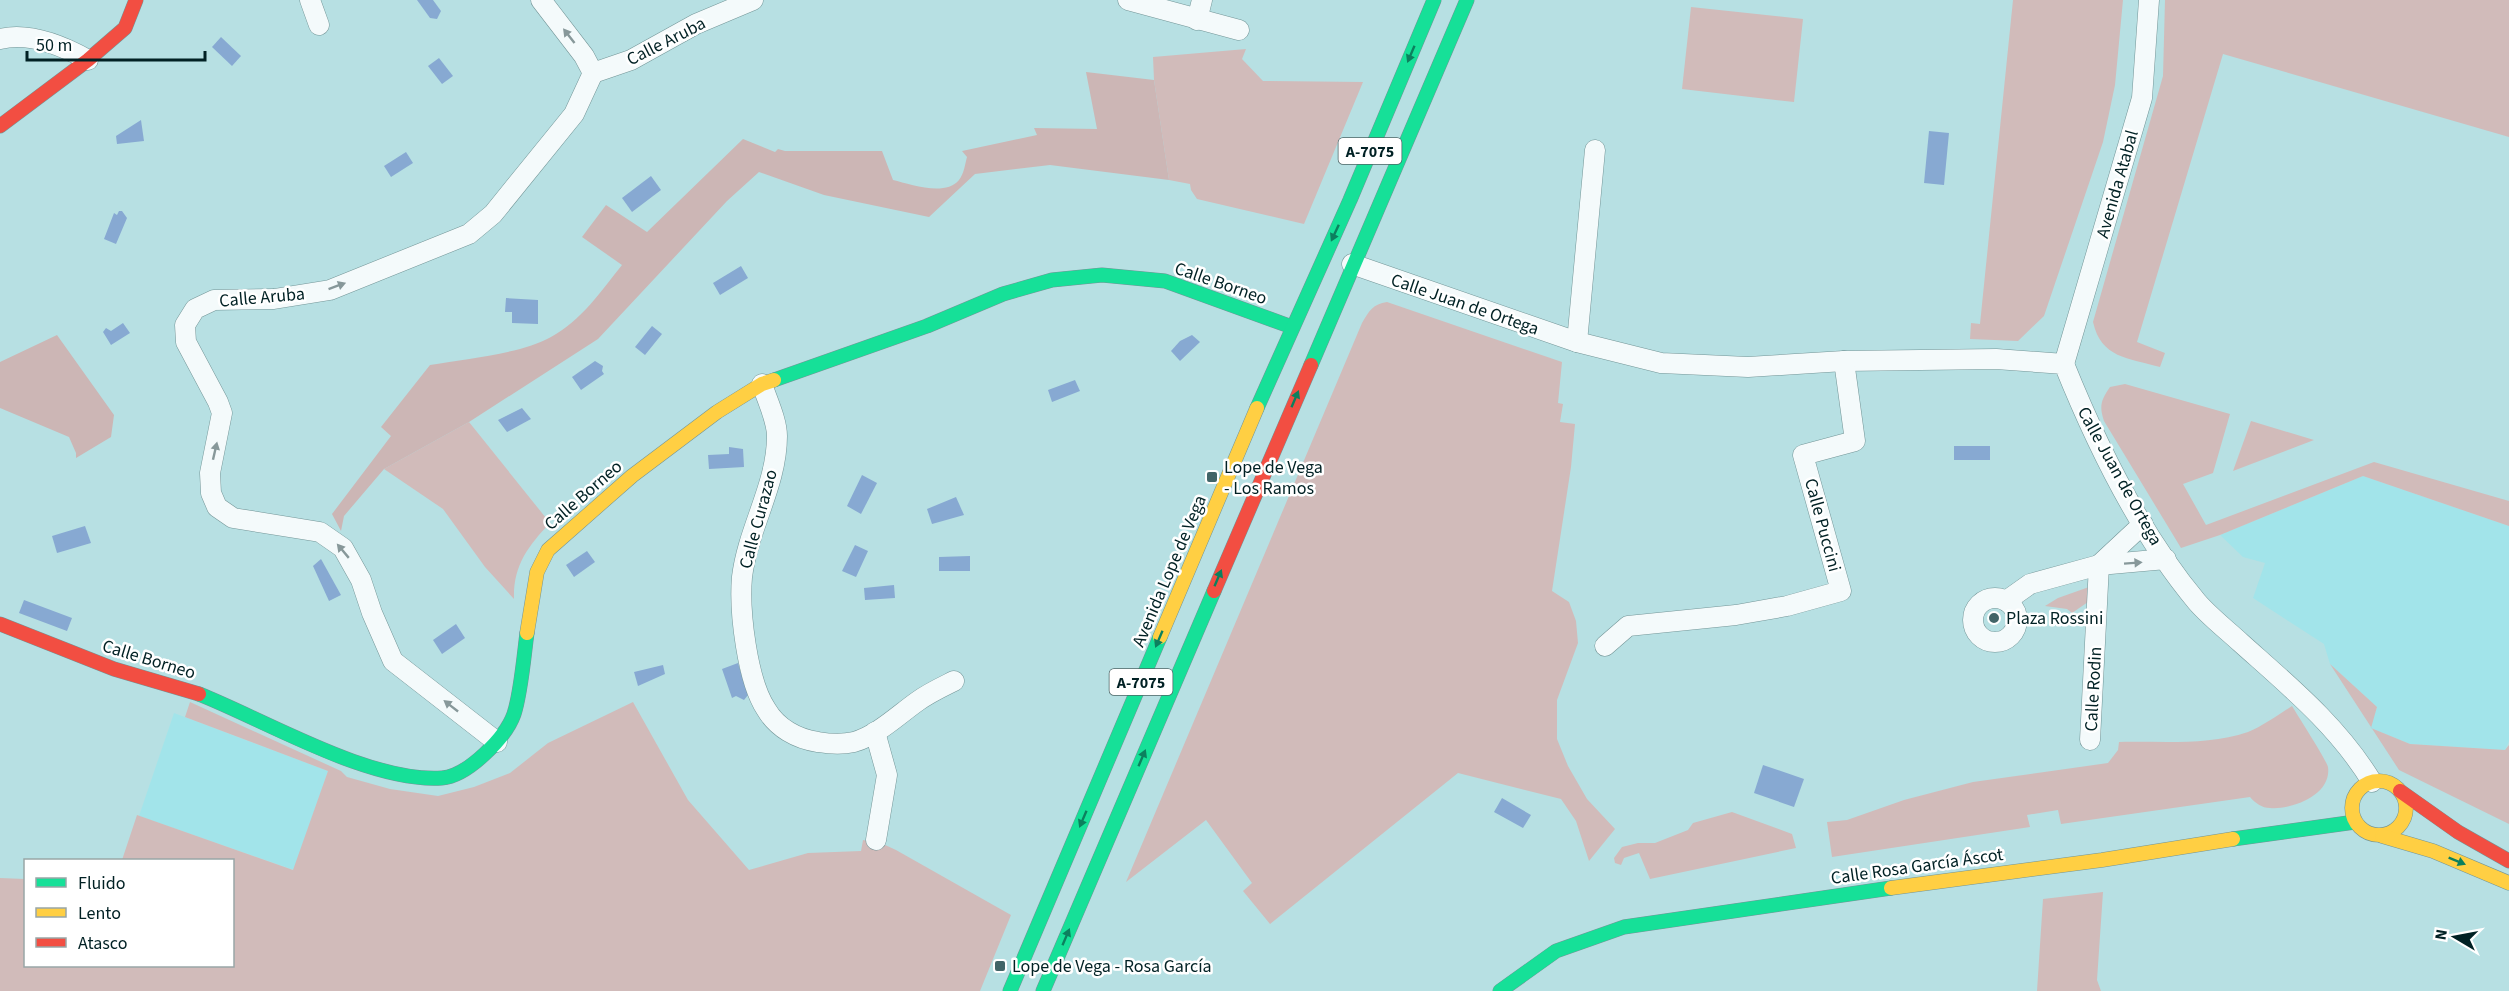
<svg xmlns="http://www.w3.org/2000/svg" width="2509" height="991" viewBox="0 0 2509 991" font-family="'Source Sans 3',sans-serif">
<rect width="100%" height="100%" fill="#b7e0e3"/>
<!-- built -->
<g fill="#a2e4ea">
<path d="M2363 476 2509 526V741L2505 750 2410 744 2370 728 2377 707 2330 664 2324 644 2253 598 2265 563 2243 557 2220 535Z"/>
<path d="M174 713 328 771 294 870 139 816Z"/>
</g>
<!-- green -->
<g fill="#d1bbba">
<path d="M2013 0H2123L2115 85 2103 142 2044 316 2018 341 1970 339 1971 323 1980 324Z"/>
<path d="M2165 0H2509V137L2223 54 2137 342 2165 353 2160 367C2128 358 2101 358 2093 322L2163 76Z"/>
<path d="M1691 7 1803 19 1794 102 1682 89Z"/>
<path d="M1246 49 1242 59 1263 81 1363 82 1304 224 1197 199 1191 190 1190 184 1169 180 1154 80 1153 57Z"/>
<path d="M1387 302 1562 362 1558 403 1563 404 1560 422 1575 424 1571 467 1552 591 1569 602 1576 621 1578 643 1557 700V739L1568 766 1587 799 1615 829 1589 861 1576 821 1561 799 1458 773 1270 924 1243 891 1252 883 1206 820 1126 882 1362 323C1369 311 1373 304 1387 302Z"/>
<path d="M2125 384 2230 414 2213 473 2183 484 2206 525 2374 462 2509 501V526L2363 476 2220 535 2181 548 2104 421C2099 406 2101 400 2110 387Z"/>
<path d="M2251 421 2314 440 2233 471Z"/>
<path d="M469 422 550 523C528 546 513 566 514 599L485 567 443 509 384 469Z"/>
<path d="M2089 587 2088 602 2072 613 2067 609 2045 606 2058 598Z"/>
<path d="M2330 664 2377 707 2371 728 2410 744 2505 750 2509 745V824L2399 770Z"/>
<path d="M190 702 341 771 347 777 390 789 438 796 474 787 510 773 548 743 633 702 688 800 749 870 808 853 861 851 863 840 883 844 896 850 1011 915 980 991H0V878L25 879 26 966H232V860H122L137 815 293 870 328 771 185 717Z"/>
<path d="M2292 706C2298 716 2327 761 2328 767 2332 795 2292 810 2270 808 2262 808 2255 803 2250 797L2061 824 2058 810 2027 815 2030 827 1832 857 1827 822 1847 820 1904 800 1973 782 2108 763 2118 750 2119 742C2161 741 2207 746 2248 732 2263 726 2278 715 2292 706Z"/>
<path d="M1732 812 1792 834 1796 848 1650 879 1639 853 1624 858 1621 865 1615 863 1614 858 1622 847 1638 843H1655L1688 830 1693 823Z"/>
<path d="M2103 892 2097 980 2101 991H2037L2043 899Z"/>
</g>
<!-- forest -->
<g fill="#ccb6b5">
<path d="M1086 72 1154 80 1169 180 1050 165 975 174 929 217 824 195 759 172 727 201 598 339 469 422 384 469 344 516 341 531 332 514 391 436 381 427 430 365C464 359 521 354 551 337 581 321 602 290 622 265L582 237 606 205 647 232 743 139 775 152 778 149 785 151H882L893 180C910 184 945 197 959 180 964 174 965 164 967 157L962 151 1037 135 1034 128 1097 129Z"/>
<path d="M57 335 114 415 111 437 76 458V453L69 437 0 408V362Z"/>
</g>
<!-- water -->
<g fill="#87a9d2">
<path d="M417 0H433L441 11 437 19 430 18Z"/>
<path d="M221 37 241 56 232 66 212 47Z"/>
<path d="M439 58 453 76 442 84 428 66Z"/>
<path d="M141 120 144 141 117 144 116 136Z"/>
<path d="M1929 131 1949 133 1944 185 1924 183Z"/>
<path d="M406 152 413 163 391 177 384 166Z"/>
<path d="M651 176 661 190 632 212 622 198Z"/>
<path d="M119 211H122L127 218 116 244 104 239 114 213 117 215Z"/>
<path d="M741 266 748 278 720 295 713 283Z"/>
<path d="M506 298 538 300V324L512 323V312H505Z"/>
<path d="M123 323 130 333 111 345 103 332 106 328 111 331Z"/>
<path d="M652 326 662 334 645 355 635 347Z"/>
<path d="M1192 335 1200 342 1180 361 1171 351 1180 341Z"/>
<path d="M595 361 603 366 602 371 604 374 581 390 572 377Z"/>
<path d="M1075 380 1080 391 1052 402 1048 390Z"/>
<path d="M522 408 531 419 507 432 498 420Z"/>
<rect x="1954" y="446" width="36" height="14"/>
<path d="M729 447 743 449 744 467 709 469 708 455 729 454Z"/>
<path d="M862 475 877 483 861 514 847 506Z"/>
<path d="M956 497 964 515 932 524 927 509Z"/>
<path d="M85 526 91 543 57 553 52 536Z"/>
<path d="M855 545 868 551 856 577 842 571Z"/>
<path d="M587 551 595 562 574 577 566 565Z"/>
<path d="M970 556V571H939V557Z"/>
<path d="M321 559 341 595 329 601 313 566Z"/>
<path d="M894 585 895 598 865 600 864 588Z"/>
<path d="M24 600 72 618 67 631 19 613Z"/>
<path d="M456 624 465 638 442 654 433 640Z"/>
<path d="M738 663 748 695 744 700 736 696 732 698 722 669Z"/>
<path d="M663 665 665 674 638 686 634 672Z"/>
<path d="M1763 765 1804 779 1794 807 1754 793Z"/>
<path d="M1502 798 1531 815 1523 828 1494 812Z"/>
</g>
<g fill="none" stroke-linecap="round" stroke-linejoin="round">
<defs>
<g id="street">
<path d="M310 0 319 25"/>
<path d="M541 0 584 56 593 73"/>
<path d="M1128 0 1239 30"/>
<path d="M1197 20 1202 0"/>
<path d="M0 39C29 32 63 46 88 60"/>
<path d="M1352 264 1577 342 1661 363 1748 367 1844 361 1996 359 2064 364C2097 446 2140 534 2197 602 2210 617 2227 630 2241 643 2289 686 2338 726 2372 782"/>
<path d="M1577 342 1595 150"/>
<path d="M2064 364 2142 98 2149 0"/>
<path d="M762 384C767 400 777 420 777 436 777 485 748 528 742 577 739 611 747 680 766 709 777 728 797 739 818 742 830 744 841 745 854 742 878 735 898 715 918 701 929 693 942 687 954 681"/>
<path d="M2099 565 2143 524"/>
<circle cx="1995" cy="620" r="22"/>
<path d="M2006 601 2030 584 2099 565 2166 559"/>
<path d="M1605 646 1628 626 1736 615 1787 606 1841 591 1803 455 1855 441 1844 361"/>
<path d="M875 732 887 775 876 840"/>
<path d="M2090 740 2099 565"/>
<path d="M497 742 393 661 372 613 361 580 343 548 320 532 233 518 217 507 211 493 210 473 222 413 218 402 186 342 185 325 195 309 214 300 274 299 330 290 469 234 493 214 574 114 593 73 631 60 696 24 753 0"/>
</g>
<g id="fast">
<path d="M1311 365 1467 0"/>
<path d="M774 380 927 326 1003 294 1052 280 1102 275 1165 281 1292 327"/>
<path d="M1257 408 1350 200 1434 0"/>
<path d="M199 694C267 721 370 783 442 778 468 776 506 737 514 714 521 693 524 655 527 633"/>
<path d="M2233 839 2355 822"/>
<path d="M1010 991 1160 637"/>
<path d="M1043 991 1214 591"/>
<path d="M1500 991 1556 951 1624 927 1891 888"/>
</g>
<g id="slow">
<path d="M527 633 537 572 548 550 632 476 717 412 762 384 774 380"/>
<path d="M1160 637 1257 408"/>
<circle cx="2379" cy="808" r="27"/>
<path d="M2382 836 2433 851 2509 883"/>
<path d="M1891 888 2102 860 2233 839"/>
</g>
<g id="jam">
<path d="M0 126 88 60 125 28 136 0"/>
<path d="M1214 591 1311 365"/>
<path d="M0 624 114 669 199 694"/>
<path d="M2400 791 2458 832 2509 861"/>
</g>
</defs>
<!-- street casing -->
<use href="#street" stroke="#739597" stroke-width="21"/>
<!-- fast casing -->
<use href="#fast" stroke="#739597" stroke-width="15"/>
<!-- slow casing -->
<use href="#slow" stroke="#739597" stroke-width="15"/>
<!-- jam casing -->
<use href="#jam" stroke="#739597" stroke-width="15"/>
<!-- street -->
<use href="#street" stroke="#f4fafb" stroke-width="20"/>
<!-- fast -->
<use href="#fast" stroke="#16e098" stroke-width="14"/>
<!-- slow -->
<use href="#slow" stroke="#ffcf43" stroke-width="14"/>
<!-- jam -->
<use href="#jam" stroke="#f24e42" stroke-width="14"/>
</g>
<!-- one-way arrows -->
<defs><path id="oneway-solid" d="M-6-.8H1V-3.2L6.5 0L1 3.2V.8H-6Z" transform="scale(1.5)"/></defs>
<g fill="#87989a">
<use href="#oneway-solid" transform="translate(569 36) rotate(-128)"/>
<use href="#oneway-solid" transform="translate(337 286) rotate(-20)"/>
<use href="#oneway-solid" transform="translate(215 451) rotate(-77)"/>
<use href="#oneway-solid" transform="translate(343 551) rotate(-130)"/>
<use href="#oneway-solid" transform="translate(2133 563) rotate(-4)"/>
<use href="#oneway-solid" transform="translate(451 706) rotate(-142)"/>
</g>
<g fill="#0c805e">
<use href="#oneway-solid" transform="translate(1411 54) rotate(113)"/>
<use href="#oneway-solid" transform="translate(1335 233) rotate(115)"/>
<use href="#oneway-solid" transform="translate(1295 399) rotate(-67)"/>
<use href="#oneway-solid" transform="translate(1218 578) rotate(-67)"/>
<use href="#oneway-solid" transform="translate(1159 639) rotate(113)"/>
<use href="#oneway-solid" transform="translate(1142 758) rotate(-67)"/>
<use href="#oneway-solid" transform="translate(1083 819) rotate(113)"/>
<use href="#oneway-solid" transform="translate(2457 861) rotate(22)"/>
<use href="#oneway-solid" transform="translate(1066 937) rotate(-67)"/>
</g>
<!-- markers -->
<g fill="#416467" stroke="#fff" stroke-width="2">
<rect x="1206" y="471" width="12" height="12" rx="3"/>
<circle cx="1994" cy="618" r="6"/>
<rect x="994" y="960" width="12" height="12" rx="3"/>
</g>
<g text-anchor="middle" stroke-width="5" stroke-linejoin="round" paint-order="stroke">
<!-- shield labels -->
<g fill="#fff" stroke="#4d6466" stroke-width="1.5">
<rect x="1338.5" y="138" width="63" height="26" rx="4.5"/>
<rect x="1109.5" y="669" width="63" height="26" rx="4.5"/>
</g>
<g font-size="16" font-weight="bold" fill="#012124">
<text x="1370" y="157">A-7075</text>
<text x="1141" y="688">A-7075</text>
</g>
<!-- street labels -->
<g font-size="18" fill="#012124" stroke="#fff">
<text transform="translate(666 41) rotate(-27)" y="6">Calle Aruba</text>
<text transform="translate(2117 184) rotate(-74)" y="6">Avenida Atabal</text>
<text transform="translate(1221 283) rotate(19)" y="6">Calle Borneo</text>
<text transform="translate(262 297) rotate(-5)" y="6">Calle Aruba</text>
<text transform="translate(1465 304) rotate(19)" y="6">Calle Juan de Ortega</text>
<text transform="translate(2120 476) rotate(61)" y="6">Calle Juan de Ortega</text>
<text transform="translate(583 495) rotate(-41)" y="6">Calle Borneo</text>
<text transform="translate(758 519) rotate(-75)" y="6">Calle Curazao</text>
<text transform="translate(1823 525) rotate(75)" y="6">Calle Puccini</text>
<text transform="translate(1169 571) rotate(-67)" y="6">Avenida Lope de Vega</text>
<text transform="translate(149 659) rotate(17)" y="6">Calle Borneo</text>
<text transform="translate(2093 689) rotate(-87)" y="6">Calle Rodin</text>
<text transform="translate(1917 866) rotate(-8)" y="6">Calle Rosa García Áscot</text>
</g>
<!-- poi labels -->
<g font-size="18" fill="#012124" stroke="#fff" text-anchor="start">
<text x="1224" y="473">Lope de Vega<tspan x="1224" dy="21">- Los Ramos</tspan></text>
<text x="2006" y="624">Plaza Rossini</text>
<text x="1012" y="972">Lope de Vega - Rosa García</text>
</g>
</g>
<!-- legend -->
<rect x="24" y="859" width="210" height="108" fill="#ffffff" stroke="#99a6a7" stroke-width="1.5"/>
<rect x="36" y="878" width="30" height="9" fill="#16e098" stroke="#99a6a7" stroke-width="1.5"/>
<text x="78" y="889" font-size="18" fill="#012124">Fluido</text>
<rect x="36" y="908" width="30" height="9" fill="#ffcf43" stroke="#99a6a7" stroke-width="1.5"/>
<text x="78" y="919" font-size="18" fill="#012124">Lento</text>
<rect x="36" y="938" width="30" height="9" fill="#f24e42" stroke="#99a6a7" stroke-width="1.5"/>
<text x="78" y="949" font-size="18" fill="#012124">Atasco</text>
<!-- north arrow -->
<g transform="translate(2455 937) rotate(280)" stroke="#ffffff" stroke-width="4.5" paint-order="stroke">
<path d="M0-4.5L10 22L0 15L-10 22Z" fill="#012124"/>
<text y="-9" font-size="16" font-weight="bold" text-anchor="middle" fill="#012124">N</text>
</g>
<!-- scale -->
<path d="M27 51v9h178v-9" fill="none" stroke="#012124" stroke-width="3"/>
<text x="36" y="51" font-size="18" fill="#012124" stroke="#ffffff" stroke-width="4.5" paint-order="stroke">50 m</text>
</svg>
